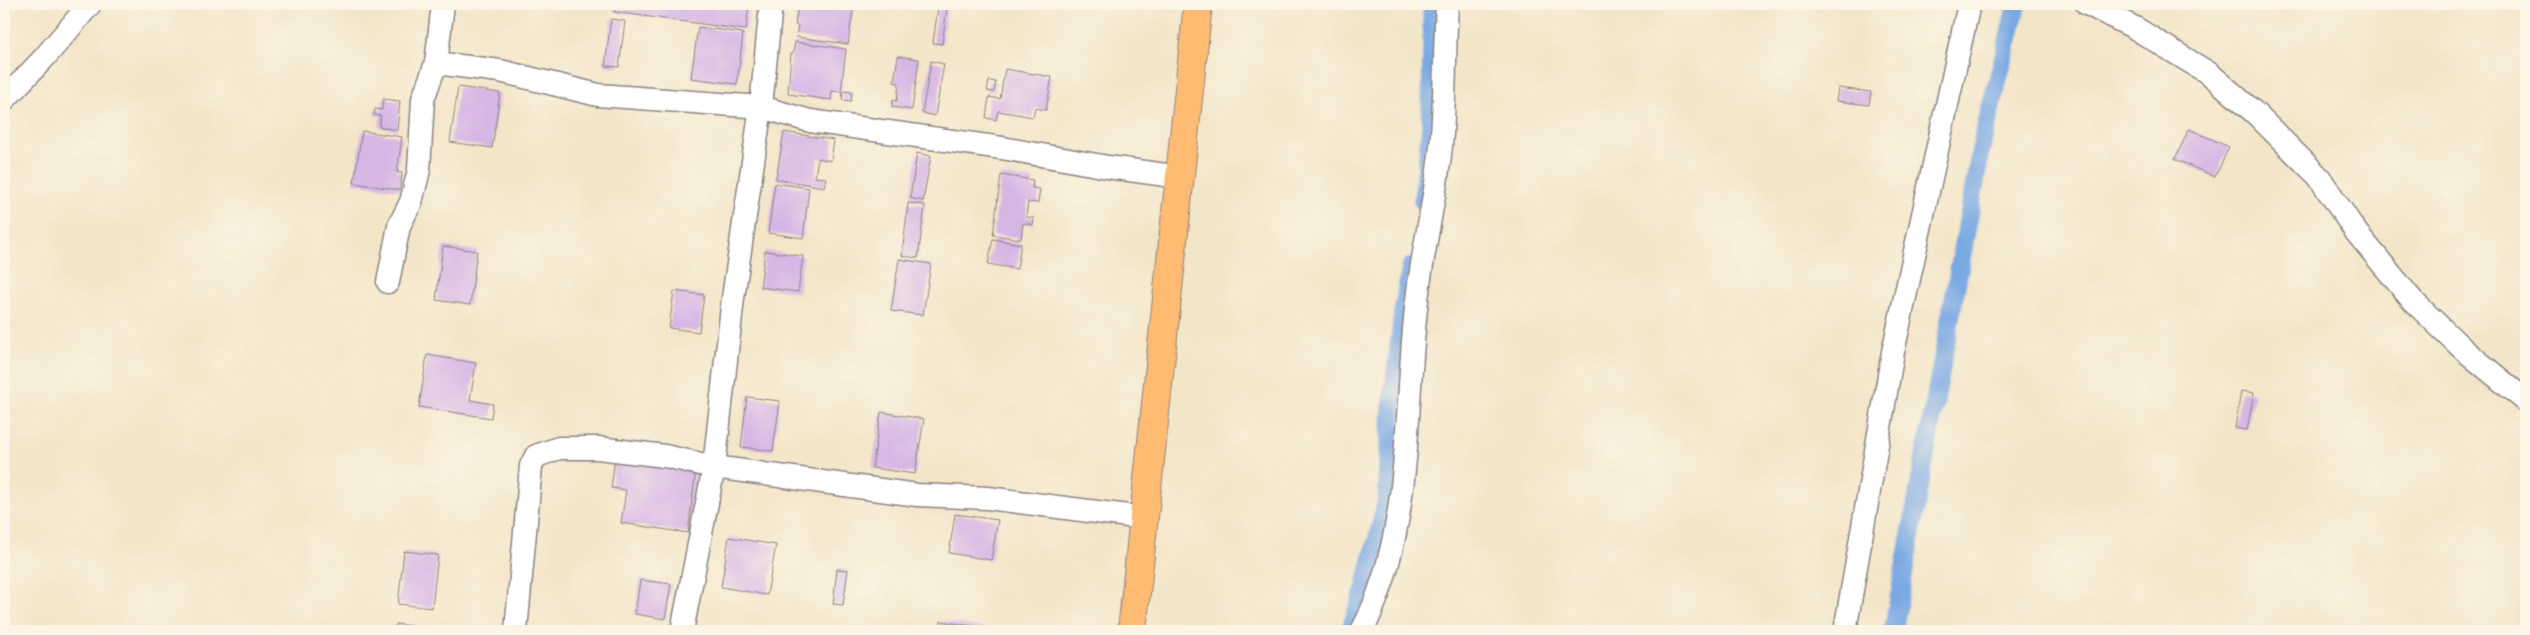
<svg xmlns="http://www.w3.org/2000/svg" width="2530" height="635" viewBox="0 0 2530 635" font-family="Dekko,sans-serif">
<rect width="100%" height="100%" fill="#fcf5e5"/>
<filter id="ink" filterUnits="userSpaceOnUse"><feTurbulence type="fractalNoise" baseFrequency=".02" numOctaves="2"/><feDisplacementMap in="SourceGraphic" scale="10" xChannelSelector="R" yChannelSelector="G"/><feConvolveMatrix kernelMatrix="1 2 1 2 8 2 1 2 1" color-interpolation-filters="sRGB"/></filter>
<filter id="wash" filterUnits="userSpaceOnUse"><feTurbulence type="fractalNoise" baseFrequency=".0096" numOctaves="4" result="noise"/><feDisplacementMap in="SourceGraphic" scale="20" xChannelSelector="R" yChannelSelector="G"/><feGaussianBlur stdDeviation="1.12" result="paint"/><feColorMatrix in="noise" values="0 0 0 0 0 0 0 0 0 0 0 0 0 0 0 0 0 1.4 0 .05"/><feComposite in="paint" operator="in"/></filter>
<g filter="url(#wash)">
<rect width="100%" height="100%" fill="#f3e5c8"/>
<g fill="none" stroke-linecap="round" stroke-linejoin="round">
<!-- canal -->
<g stroke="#79a8e3" stroke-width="19">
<path d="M1423 201 1431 126 1432 4"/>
<path d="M1350 631 1365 589 1387 500 1392 407 1403 312 1411 267"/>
<path d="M1893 631 1983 139 2017 4"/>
</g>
</g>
<g id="blocks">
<!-- building -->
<g fill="#d6b6e5">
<path d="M615 4H663L684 7V4H749L746 30 614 12Z"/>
<path d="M801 4H854L848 44 796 37 798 25H795L798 7H801Z"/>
<path d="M938 7 947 8 942 44 933 43Z"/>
<path d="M611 19 625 21 619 67 605 66Z"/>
<path d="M698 27 743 33 737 84 691 78Z"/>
<path d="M795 42 846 49 841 92 832 91 831 100 788 94 791 53H793Z"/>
<path d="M898 56 919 59 912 110 892 107 893 100 897 101 899 83 894 82Z"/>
<path d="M931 61 944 64 935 116 922 113Z"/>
<path d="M1005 69 1052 77 1046 110 1035 108 1033 117 998 111 996 120 986 118 989 97 1000 99Z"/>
<path d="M989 81 996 82 994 92 987 91Z"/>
<path d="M458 87 500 93 492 148 450 142Z"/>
<path d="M1838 88 1871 92 1869 105 1836 101Z"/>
<path d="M843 91 852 92 851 101 842 100Z"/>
<path d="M383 99 400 101 397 130 379 127 381 116 374 115 375 109 382 110Z"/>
<path d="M2189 129 2229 147 2215 177 2175 159Z"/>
<path d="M362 131 402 137 397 172 402 173 400 190 354 183Z"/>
<path d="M784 132 834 140 831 161 818 158 815 177 826 178 824 187 776 179Z"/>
<path d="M917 153 931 156 923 201 910 198Z"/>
<path d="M1001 175 1033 180 1032 188 1040 189 1038 203 1028 202 1026 217 1034 218 1033 225 1023 223 1021 239 993 235Z"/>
<path d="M775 183 809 188 803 238 768 233Z"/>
<path d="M908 203 925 205 918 258 902 256Z"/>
<path d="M993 239 1021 244 1017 269 988 264Z"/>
<path d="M443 246 477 251 470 305 436 300Z"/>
<path d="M765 251 803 256 798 292 760 287Z"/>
<path d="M899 259 931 264 923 315 891 311Z"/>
<path d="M674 291 704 295 699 332 669 328Z"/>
<path d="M427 355 476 363 470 400 493 404 491 418 419 407Z"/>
<path d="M2241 391 2254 393 2247 430 2235 428Z"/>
<path d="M747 397 780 401 773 451 741 447Z"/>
<path d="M881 412 924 419 915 474 872 468Z"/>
<path d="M615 458 696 469 688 533 621 523 626 490 611 488Z"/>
<path d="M955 514 998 520 991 560 949 553Z"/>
<path d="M729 537 776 545 767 595 721 587Z"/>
<path d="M404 551 438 555 432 608 398 604Z"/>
<path d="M837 569 848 570 843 605 833 604Z"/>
<path d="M640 580 671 584 665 619 635 614Z"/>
<path d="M941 621 985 628V631H940Z"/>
<path d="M396 624 420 627V631H395Z"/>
</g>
</g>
</g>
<g filter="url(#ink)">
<use href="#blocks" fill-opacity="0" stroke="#8a8482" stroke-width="1"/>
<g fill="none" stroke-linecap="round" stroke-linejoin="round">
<defs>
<g id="minor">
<path d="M2087 4 2135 28 2210 74 2256 114 2319 177 2356 232 2413 301 2463 349 2526 401"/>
<path d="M436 63 500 71 598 95 761 107 810 121 1002 148 1108 167 1180 177"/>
<path d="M4 100 44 58 90 4"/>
<path d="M388 282 399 226 411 202 419 170 423 99 436 63 443 4"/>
<path d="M516 631 531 466 536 456 559 448H598L665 456 714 467 917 495 988 498 1144 518"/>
<path d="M682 631 714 467 733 298 761 107 771 4"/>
<path d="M1362 631C1413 532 1404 417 1416 309 1421 257 1434 206 1440 155 1446 105 1444 54 1447 4"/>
<path d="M1845 631 1893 352 1969 4"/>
</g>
<path id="major" d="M1132 631 1198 4"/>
</defs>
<!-- minor casing -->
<use href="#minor" stroke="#8a8482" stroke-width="25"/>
<!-- major casing -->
<use href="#major" stroke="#8a8482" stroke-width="30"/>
<!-- minor -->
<use href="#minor" stroke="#fff" stroke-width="22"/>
<!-- major -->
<use href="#major" stroke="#ffbb71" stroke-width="28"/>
</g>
</g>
<!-- margin -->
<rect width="2530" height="635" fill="none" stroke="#fcf5e5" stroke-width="20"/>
</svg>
